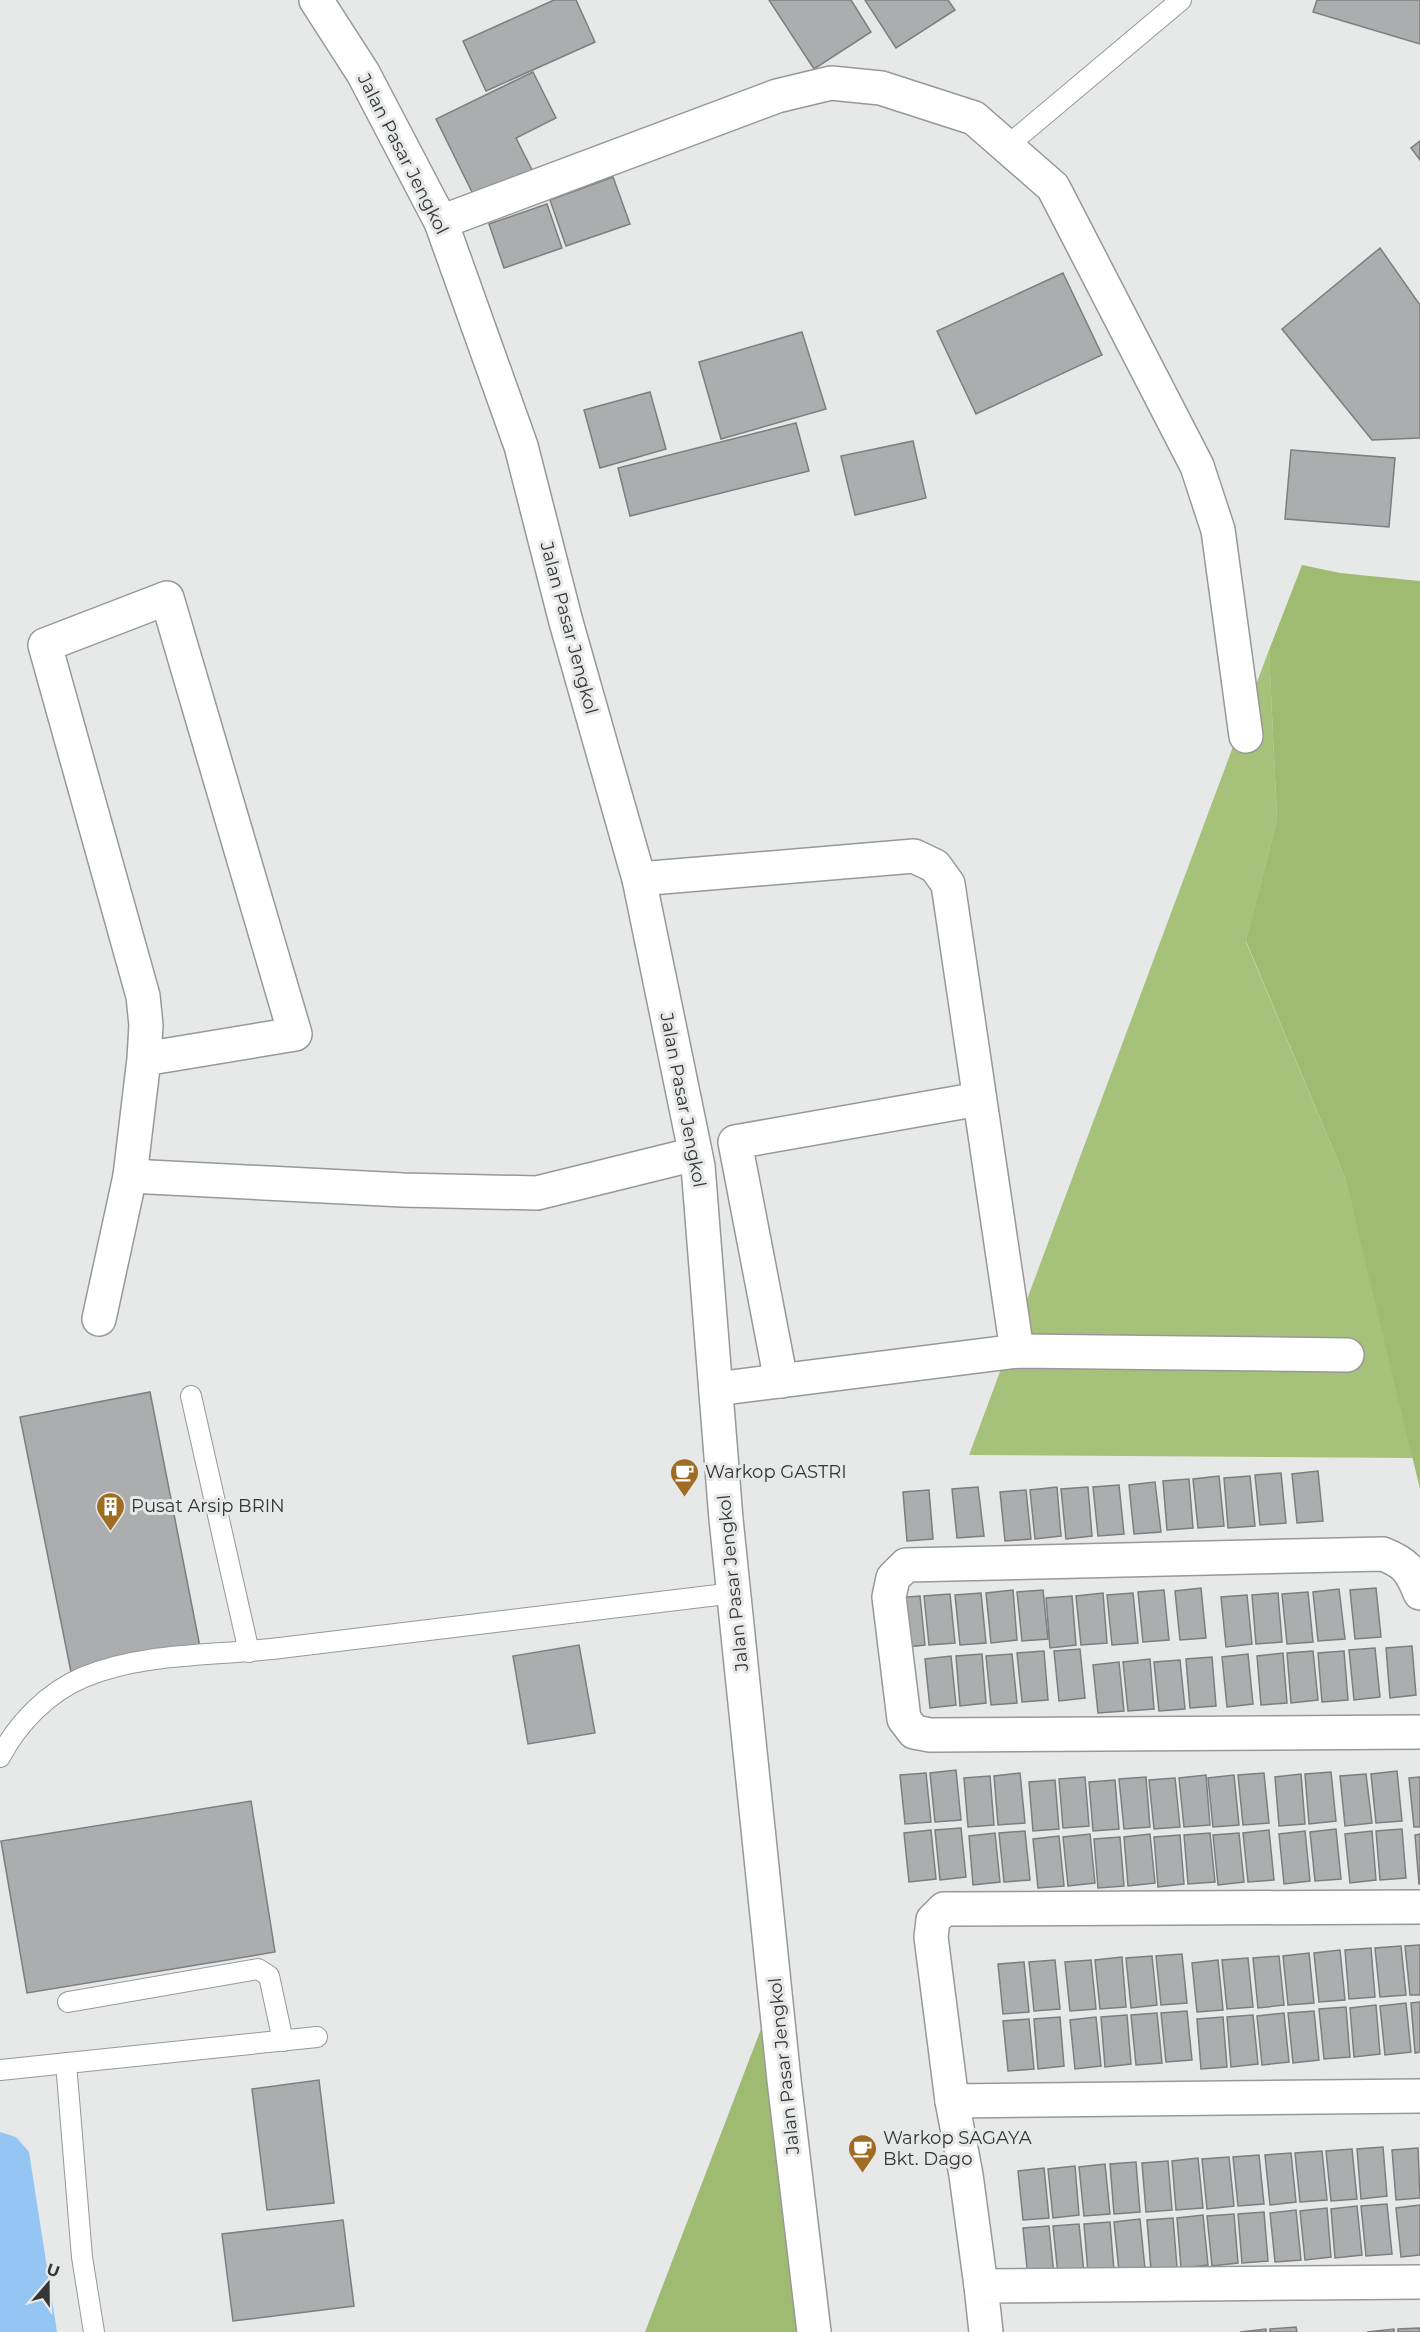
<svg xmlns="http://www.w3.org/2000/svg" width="1420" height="2332" viewBox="0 0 1420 2332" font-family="Montserrat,sans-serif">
<rect width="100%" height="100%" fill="#e7e8e8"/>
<!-- green -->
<path fill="#a6c179" d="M1269 650 1277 819 1246 942 1345 1178 1415 1458 969 1455Z"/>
<!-- forest -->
<g fill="#9fbb71">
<path d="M1302 565 1340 573 1420 581V1489L1345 1178 1246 941 1277 819 1269 650Z"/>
<path d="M774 1995 814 2332H645Z"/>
</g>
<!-- water -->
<path fill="#94c5f3" d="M0 2132 16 2137 29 2152 57 2332H0Z"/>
<!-- building -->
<g fill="#acadae" stroke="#7d7e7e" stroke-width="1.5">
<path d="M554 0H576L595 42 486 91 463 41Z"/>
<path d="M769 0H851L871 32 814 69Z"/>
<path d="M865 0H948L955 10 896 48Z"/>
<path d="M1317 0H1420V44L1313 12Z"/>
<path d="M533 72 556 118 516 138 532 170 475 198 436 119Z"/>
<path d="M1420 141V160L1411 148Z"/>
<path d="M613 177 630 224 566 246 550 200Z"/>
<path d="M547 204 562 248 504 268 489 224Z"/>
<path d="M1380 248 1420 305V438L1372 440 1282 329Z"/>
<path d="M1063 273 1102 355 976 414 937 331Z"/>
<path d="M802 332 826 409 721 439 699 362Z"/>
<path d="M650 392 666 449 600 468 584 410Z"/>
<path d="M796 423 809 471 630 516 618 468Z"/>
<path d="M913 441 926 498 855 515 841 456Z"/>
<path d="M1291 450 1395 458 1389 527 1285 519Z"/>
<path d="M150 1392 200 1647 71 1672 20 1417Z"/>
<path d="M1318 1471 1323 1521 1297 1523 1292 1474Z"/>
<path d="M1281 1473 1286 1523 1260 1525 1255 1475Z"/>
<path d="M1219 1476 1224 1526 1198 1528 1193 1479Z"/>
<path d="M1250 1476 1255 1526 1228 1528 1224 1478Z"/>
<path d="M1189 1479 1193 1528 1167 1530 1163 1481Z"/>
<path d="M1155 1482 1161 1532 1134 1534 1129 1485Z"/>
<path d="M1119 1485 1124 1534 1098 1536 1093 1487Z"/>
<path d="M978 1487 984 1536 957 1538 952 1489Z"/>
<path d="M1057 1487 1061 1536 1035 1539 1030 1490Z"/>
<path d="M1088 1487 1092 1536 1066 1539 1061 1489Z"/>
<path d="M929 1490 933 1539 907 1541 903 1492Z"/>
<path d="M1026 1490 1031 1539 1005 1541 1000 1492Z"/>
<path d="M1201 1588 1206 1638 1180 1640 1175 1591Z"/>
<path d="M1376 1588 1381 1637 1355 1639 1350 1590Z"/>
<path d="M1339 1589 1345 1639 1318 1641 1313 1592Z"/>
<path d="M1013 1590 1017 1640 991 1643 986 1593Z"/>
<path d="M1043 1590 1048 1639 1022 1641 1017 1592Z"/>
<path d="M1164 1590 1169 1640 1143 1642 1138 1592Z"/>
<path d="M1308 1592 1313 1642 1287 1644 1282 1594Z"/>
<path d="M981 1593 986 1643 960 1645 955 1595Z"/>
<path d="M1103 1593 1107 1643 1081 1645 1076 1596Z"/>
<path d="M1133 1593 1138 1643 1112 1645 1107 1595Z"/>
<path d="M1278 1593 1282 1642 1256 1644 1252 1595Z"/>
<path d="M950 1594 955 1643 929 1645 924 1596Z"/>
<path d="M1247 1595 1252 1644 1226 1647 1221 1597Z"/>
<path d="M920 1596 925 1645 899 1648 894 1598Z"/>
<path d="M1072 1596 1076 1645 1050 1648 1046 1598Z"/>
<path d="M579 1645 595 1733 528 1744 513 1656Z"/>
<path d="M1412 1646 1416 1695 1390 1698 1386 1648Z"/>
<path d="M1375 1648 1380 1697 1354 1700 1349 1650Z"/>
<path d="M1080 1649 1085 1698 1059 1701 1054 1651Z"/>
<path d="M1044 1651 1048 1700 1022 1702 1017 1653Z"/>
<path d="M1313 1651 1318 1700 1291 1703 1287 1653Z"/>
<path d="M1344 1651 1348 1700 1322 1702 1318 1653Z"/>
<path d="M1283 1653 1287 1703 1261 1705 1257 1656Z"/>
<path d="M982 1654 986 1703 960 1706 956 1656Z"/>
<path d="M1012 1654 1017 1703 991 1705 986 1656Z"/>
<path d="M1248 1654 1253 1704 1227 1707 1222 1657Z"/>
<path d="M951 1656 956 1705 930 1708 925 1659Z"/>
<path d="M1212 1657 1216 1706 1190 1708 1186 1659Z"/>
<path d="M1150 1659 1154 1709 1128 1711 1123 1662Z"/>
<path d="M1180 1660 1185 1709 1159 1711 1154 1662Z"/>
<path d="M1119 1662 1124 1711 1098 1713 1093 1665Z"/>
<path d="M956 1770 961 1820 935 1822 930 1773Z"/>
<path d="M1397 1771 1402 1821 1376 1823 1371 1774Z"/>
<path d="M1331 1772 1336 1821 1309 1824 1305 1774Z"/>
<path d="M926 1773 931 1822 905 1824 900 1775Z"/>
<path d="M1020 1773 1025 1823 998 1825 994 1776Z"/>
<path d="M1264 1773 1269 1823 1243 1825 1238 1775Z"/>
<path d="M1301 1774 1305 1824 1279 1826 1275 1777Z"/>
<path d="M1366 1774 1372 1823 1345 1826 1340 1776Z"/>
<path d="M1206 1775 1210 1825 1184 1827 1179 1778Z"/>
<path d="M1234 1775 1239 1825 1213 1827 1208 1778Z"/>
<path d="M990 1776 994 1825 968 1827 964 1778Z"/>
<path d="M1085 1777 1089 1826 1063 1828 1059 1779Z"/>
<path d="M1146 1777 1150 1827 1124 1829 1119 1779Z"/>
<path d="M1420 1777V1827H1414L1409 1778Z"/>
<path d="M1175 1778 1180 1827 1154 1829 1149 1780Z"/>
<path d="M1055 1780 1059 1829 1033 1831 1029 1782Z"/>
<path d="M1115 1780 1119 1829 1093 1831 1089 1782Z"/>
<path d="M251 1801 275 1952 27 1993 1 1841Z"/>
<path d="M961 1828 966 1877 940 1880 935 1830Z"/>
<path d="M1336 1829 1341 1879 1315 1881 1310 1832Z"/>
<path d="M1402 1829 1406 1878 1380 1880 1376 1831Z"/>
<path d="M931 1830 936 1879 909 1882 904 1833Z"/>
<path d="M1269 1830 1274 1880 1248 1882 1243 1833Z"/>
<path d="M1025 1831 1030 1880 1004 1882 999 1833Z"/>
<path d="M1305 1831 1310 1881 1284 1884 1279 1834Z"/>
<path d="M1372 1831 1376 1880 1350 1883 1345 1834Z"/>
<path d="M995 1833 1000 1882 973 1885 969 1836Z"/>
<path d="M1210 1833 1215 1882 1188 1884 1184 1835Z"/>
<path d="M1239 1833 1244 1882 1218 1885 1213 1835Z"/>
<path d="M1090 1834 1095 1883 1068 1886 1063 1837Z"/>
<path d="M1150 1834 1155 1883 1128 1886 1124 1837Z"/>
<path d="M1420 1834V1884H1419L1415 1835Z"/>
<path d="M1180 1835 1184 1884 1158 1887 1154 1837Z"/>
<path d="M1059 1836 1064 1886 1038 1888 1033 1839Z"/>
<path d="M1120 1837 1124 1886 1098 1888 1094 1839Z"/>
<path d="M1420 1945V1995H1410L1405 1946Z"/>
<path d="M1401 1946 1406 1995 1380 1997 1375 1948Z"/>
<path d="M1371 1948 1375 1997 1349 1999 1345 1950Z"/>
<path d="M1340 1950 1345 2000 1319 2002 1314 1953Z"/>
<path d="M1309 1953 1314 2003 1288 2005 1283 1956Z"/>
<path d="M1182 1954 1187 2003 1161 2005 1156 1956Z"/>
<path d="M1152 1956 1157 2005 1131 2008 1126 1958Z"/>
<path d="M1279 1956 1284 2005 1258 2008 1253 1958Z"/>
<path d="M1122 1957 1126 2007 1100 2009 1095 1960Z"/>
<path d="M1248 1958 1253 2007 1227 2009 1222 1960Z"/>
<path d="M1055 1960 1060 2009 1034 2011 1029 1962Z"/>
<path d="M1091 1960 1096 2009 1070 2011 1065 1962Z"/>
<path d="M1218 1960 1223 2010 1197 2012 1192 1963Z"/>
<path d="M1024 1962 1029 2012 1003 2014 998 1964Z"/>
<path d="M1420 2002V2052L1415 2053 1411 2003Z"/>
<path d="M1406 2003 1411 2052 1385 2055 1380 2006Z"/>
<path d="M1376 2005 1380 2054 1354 2057 1350 2008Z"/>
<path d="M1346 2007 1350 2057 1324 2059 1319 2009Z"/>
<path d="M1187 2011 1192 2060 1166 2062 1161 2013Z"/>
<path d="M1314 2011 1319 2060 1293 2063 1288 2013Z"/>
<path d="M1157 2013 1162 2063 1136 2065 1131 2015Z"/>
<path d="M1284 2013 1289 2062 1262 2065 1257 2016Z"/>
<path d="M1127 2015 1131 2064 1105 2067 1101 2017Z"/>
<path d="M1253 2015 1258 2064 1231 2067 1227 2017Z"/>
<path d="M1060 2017 1064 2066 1038 2069 1034 2019Z"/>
<path d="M1096 2017 1101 2066 1075 2069 1070 2020Z"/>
<path d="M1223 2017 1227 2067 1201 2069 1197 2019Z"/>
<path d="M1029 2019 1034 2069 1008 2071 1003 2021Z"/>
<path d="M319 2080 334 2203 267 2210 252 2089Z"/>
<path d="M1383 2147 1387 2196 1361 2199 1357 2149Z"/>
<path d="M1418 2148 1420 2198 1396 2200 1392 2150Z"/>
<path d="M1352 2149 1357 2199 1331 2201 1326 2151Z"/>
<path d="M1322 2151 1327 2200 1300 2202 1295 2153Z"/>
<path d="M1291 2153 1296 2202 1270 2205 1265 2155Z"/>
<path d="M1259 2155 1264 2204 1238 2206 1233 2157Z"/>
<path d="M1229 2157 1234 2206 1207 2209 1202 2159Z"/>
<path d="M1198 2158 1203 2208 1176 2210 1172 2161Z"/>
<path d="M1168 2161 1172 2210 1146 2212 1142 2163Z"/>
<path d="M1136 2162 1140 2212 1114 2214 1110 2164Z"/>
<path d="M1105 2164 1110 2214 1084 2216 1079 2167Z"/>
<path d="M1075 2166 1079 2215 1053 2218 1048 2169Z"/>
<path d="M1044 2168 1049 2218 1023 2220 1018 2171Z"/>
<path d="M1387 2204 1392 2254 1366 2256 1361 2206Z"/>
<path d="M1420 2205V2255L1401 2257 1396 2208Z"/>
<path d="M1357 2206 1362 2255 1335 2258 1331 2209Z"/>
<path d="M1327 2208 1331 2257 1305 2260 1300 2211Z"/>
<path d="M1296 2210 1301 2260 1275 2262 1270 2213Z"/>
<path d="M1264 2212 1268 2261 1242 2263 1238 2214Z"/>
<path d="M1234 2214 1238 2263 1212 2266 1207 2216Z"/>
<path d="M1203 2215 1208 2265 1181 2268 1177 2218Z"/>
<path d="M1173 2218 1177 2267 1151 2270 1147 2220Z"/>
<path d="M1140 2219 1145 2269 1119 2271 1114 2222Z"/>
<path d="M343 2220 354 2306 233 2321 222 2234Z"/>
<path d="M1110 2222 1114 2271 1088 2273 1084 2224Z"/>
<path d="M1079 2224 1084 2273 1058 2275 1053 2226Z"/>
<path d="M1049 2226 1054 2275 1028 2278 1023 2228Z"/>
<path d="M1296 2327 1297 2332H1270V2329Z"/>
<path d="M1420 2328V2332H1398V2329Z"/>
<path d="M1266 2329V2332H1240Z"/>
<path d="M1394 2329V2332H1367Z"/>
</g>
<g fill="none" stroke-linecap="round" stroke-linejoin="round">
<defs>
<g id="service">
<path d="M1006 147 1181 0"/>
<path d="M191 1396 249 1652"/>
<path d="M0 1757C18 1723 48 1692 84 1677 144 1652 216 1656 280 1648 431 1630 583 1611 734 1593"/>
<path d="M68 2002 258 1969 269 1976 283 2041"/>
<path d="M66 2063 82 2257 94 2332"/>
<path d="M0 2070 317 2037"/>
</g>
<g id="minor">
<path d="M441 222 777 96 831 83 881 88 974 118 1053 187 1197 466 1218 530 1246 736"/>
<path d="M639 879 914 856 935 866 948 884 1017 1351"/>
<path d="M130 1176 403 1190 537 1193 695 1154"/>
<path d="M99 1319 130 1176 144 1059 146 1025 143 996 45 645 167 598 295 1034 144 1059"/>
<path d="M781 1381 735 1142 979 1099"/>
<path d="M716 1389 1017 1351 1347 1355"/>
<path d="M1420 1593C1411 1570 1406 1563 1383 1554L906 1565 893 1578 889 1597 904 1719 914 1732 930 1735 1420 1732"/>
<path d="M1420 1907 944 1909 933 1920 931 1937 952 2101 1420 2096"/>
<path d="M952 2101 966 2175 981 2286"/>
<path d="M986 2332 981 2286 1420 2282"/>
</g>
<path id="primary" d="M316 0 363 73 441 222 521 446 566 622 639 879 698 1166 726 1519 784 2080 814 2332"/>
</defs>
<!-- service casing -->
<use href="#service" stroke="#979899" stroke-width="22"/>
<!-- minor casing -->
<use href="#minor" stroke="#979899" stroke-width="36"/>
<!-- primary casing -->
<use href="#primary" stroke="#979899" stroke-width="36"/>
<!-- service -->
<use href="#service" stroke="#fff" stroke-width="20"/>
<!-- minor -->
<use href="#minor" stroke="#fff" stroke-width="33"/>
<!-- primary -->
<use href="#primary" stroke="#fff" stroke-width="33"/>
</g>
<!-- icons -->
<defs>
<symbol id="cafe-pin" viewBox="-11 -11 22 30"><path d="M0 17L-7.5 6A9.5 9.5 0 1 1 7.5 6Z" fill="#9f6d22" stroke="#e7e8e8"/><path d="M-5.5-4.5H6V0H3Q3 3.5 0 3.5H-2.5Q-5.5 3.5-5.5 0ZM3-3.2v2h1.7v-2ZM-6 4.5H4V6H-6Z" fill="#fff"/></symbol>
<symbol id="building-pin" viewBox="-11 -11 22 30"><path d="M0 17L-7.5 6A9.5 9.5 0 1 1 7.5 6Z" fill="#9f6d22" stroke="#e7e8e8"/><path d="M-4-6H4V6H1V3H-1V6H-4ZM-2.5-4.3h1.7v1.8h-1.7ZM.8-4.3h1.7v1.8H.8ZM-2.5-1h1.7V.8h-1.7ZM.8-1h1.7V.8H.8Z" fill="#fff"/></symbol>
</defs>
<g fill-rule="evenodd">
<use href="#cafe-pin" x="668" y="1456" width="33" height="45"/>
<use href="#building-pin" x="94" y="1490" width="33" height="45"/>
<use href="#cafe-pin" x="846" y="2132" width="33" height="45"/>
</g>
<g text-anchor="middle" stroke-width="6" stroke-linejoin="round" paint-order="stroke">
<!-- street labels -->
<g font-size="18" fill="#353536" stroke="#e7e8e8">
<text transform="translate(403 154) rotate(63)" y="6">Jalan Pasar Jengkol</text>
<text transform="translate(569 628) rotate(75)" y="6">Jalan Pasar Jengkol</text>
<text transform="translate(683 1100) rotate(79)" y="6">Jalan Pasar Jengkol</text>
<text transform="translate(733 1583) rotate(-96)" y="6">Jalan Pasar Jengkol</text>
<text transform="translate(784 2066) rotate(-96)" y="6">Jalan Pasar Jengkol</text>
</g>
<!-- poi labels -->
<g font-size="18" fill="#353536" stroke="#e7e8e8" text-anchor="start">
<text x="705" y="1478">Warkop GASTRI</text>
<text x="131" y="1512">Pusat Arsip BRIN</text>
<text x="883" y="2144">Warkop SAGAYA<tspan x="883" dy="21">Bkt. Dago</tspan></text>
</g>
</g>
<!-- north arrow -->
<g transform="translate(48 2284) rotate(20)" stroke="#e7e8e8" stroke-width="4.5" paint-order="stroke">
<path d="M0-4.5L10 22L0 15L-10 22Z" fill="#353536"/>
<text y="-9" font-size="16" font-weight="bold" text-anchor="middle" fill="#353536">U</text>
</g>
</svg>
